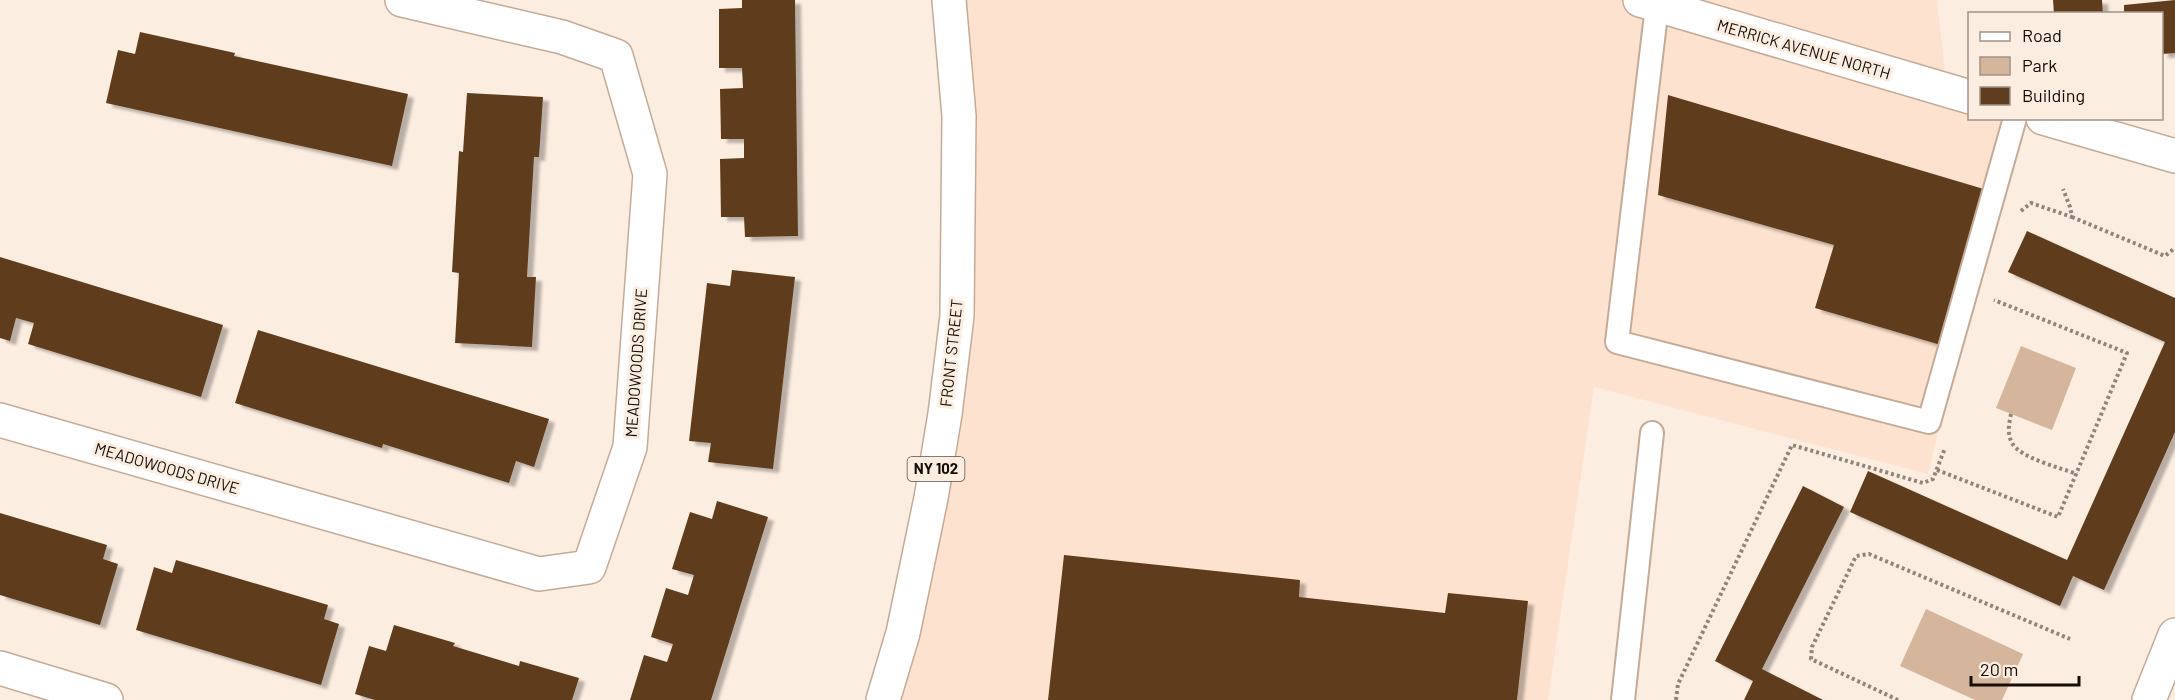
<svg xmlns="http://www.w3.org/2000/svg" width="2175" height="700" viewBox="0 0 2175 700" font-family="Barlow,sans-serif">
<defs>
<filter id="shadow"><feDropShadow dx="6" dy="4" stdDeviation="1.5" flood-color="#0004"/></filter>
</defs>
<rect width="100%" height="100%" fill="#fcede1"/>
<!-- built -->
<path fill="#fde3cf" d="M935 0H1937L1947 90 1969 97 1970 118 2015 119 1928 474 1594 387 1548 700H878L954 340Z"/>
<!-- green -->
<g fill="#d5b69c">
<path d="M2021 346 2076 368 2052 430 1996 408Z"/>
<path d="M1926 609 2023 654 2002 700H1975L1900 666Z"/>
</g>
<!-- building -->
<g fill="#5f3e1f" filter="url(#shadow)">
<path d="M742 0H795L798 236 745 237 744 217H721L720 159 744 158V139H721L720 89 743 88 742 68H719V9L742 8Z"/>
<path d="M2053 0H2102L2103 14H2054Z"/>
<path d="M2175 0V53L2162 54V14H2124V5Z"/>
<path d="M140 32 235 53 234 56 408 94 392 166 106 103 118 50 135 54Z"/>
<path d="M467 93 543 97 539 157H534L527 277H536L532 347 455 343 459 273 452 272 459 151 463 152Z"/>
<path d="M1668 95 1987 190 1941 345 1815 308 1834 245 1658 195Z"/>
<path d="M2027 231 2175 298V432L2104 590 2073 576 2060 606 1850 512 1868 471 2067 560 2165 342 2008 272Z"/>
<path d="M0 257 223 325 201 397 28 344 34 323 16 318 10 341 0 338Z"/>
<path d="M732 270 795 277 773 469 708 462 711 443 689 441 707 283 730 286Z"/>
<path d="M258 330 549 419 534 467 516 461 509 483 383 444 382 448 235 403Z"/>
<path d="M1803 486 1844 507 1762 669 1823 700H1744L1753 681 1715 661Z"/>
<path d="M717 501 768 517 711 700H630L644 655 667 662 673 644 651 637 666 588 688 595 694 575 672 569 690 512 712 519Z"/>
<path d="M0 513 107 545 103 559 118 564 100 625 0 595Z"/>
<path d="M1064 555 1300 580 1299 597 1445 613 1448 593 1528 601 1517 700H1048Z"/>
<path d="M176 560 328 605 324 619 339 624 321 685 136 630 154 567 172 573Z"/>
<path d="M394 625 455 643 453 646 519 666 520 661 579 678 572 700H375L355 694 369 646 386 651Z"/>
</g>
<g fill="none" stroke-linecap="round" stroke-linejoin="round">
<defs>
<g id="service">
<path d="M1657 6 1617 342 1929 422 2015 118"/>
<path d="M1623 700 1652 433"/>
</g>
<g id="minor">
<path d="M0 420 539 574 589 567 630 447 650 174 616 56 562 37 402 0"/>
<path d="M0 668 106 700"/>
<path d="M2149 700 2175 635"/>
</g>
<g id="secondary">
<path d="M1640 0 1970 97"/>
<path d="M2043 118 2175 156"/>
</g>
<path id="primary" d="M883 700 903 633 931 498 945 414 957 316 959 116 949 0"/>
</defs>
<!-- service casing -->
<use href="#service" stroke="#c3ab98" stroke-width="26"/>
<!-- minor casing -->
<use href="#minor" stroke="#c3ab98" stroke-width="36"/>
<!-- secondary casing -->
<use href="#secondary" stroke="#c3ab98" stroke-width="36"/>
<!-- primary casing -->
<use href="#primary" stroke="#c3ab98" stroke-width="36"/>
<!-- path -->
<g stroke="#90847b" stroke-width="4" stroke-dasharray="3 3" stroke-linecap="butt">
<path d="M2021 211 2031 203 2072 217 2070 207 2063 189"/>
<path d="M2072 217 2165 256 2175 248"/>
<path d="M2011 414C2009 424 2007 433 2012 443 2020 458 2061 468 2077 474"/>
<path d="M1937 470 2058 517 2127 353 1994 300"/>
<path d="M1676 700 1678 684 1792 445 1923 483 1933 479 1945 448"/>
<path d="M1898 700 1811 659 1812 647 1856 556 1869 554 2070 639"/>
</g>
<!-- service -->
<use href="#service" stroke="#fff" stroke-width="22"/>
<!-- minor -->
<use href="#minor" stroke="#fff" stroke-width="33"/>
<!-- secondary -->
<use href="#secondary" stroke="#fff" stroke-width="33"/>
<!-- primary -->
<use href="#primary" stroke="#fff" stroke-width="33"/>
</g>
<g text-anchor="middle" stroke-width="6" stroke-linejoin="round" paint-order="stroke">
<!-- shield labels -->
<rect fill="#fcede1" stroke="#5a5048" stroke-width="1.5" x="907.5" y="457" width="57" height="24" rx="4.5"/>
<g font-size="15" font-weight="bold" fill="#150d06">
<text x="936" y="474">NY 102</text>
</g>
<!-- street labels -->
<g font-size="16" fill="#150d06" stroke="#fcede1">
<text transform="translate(1804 49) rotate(16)" y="6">MERRICK AVENUE NORTH</text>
<text transform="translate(951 353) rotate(-84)" y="6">FRONT STREET</text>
<text transform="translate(636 363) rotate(-86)" y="6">MEADOWOODS DRIVE</text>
<text transform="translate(167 468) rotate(16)" y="6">MEADOWOODS DRIVE</text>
</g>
</g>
<!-- legend -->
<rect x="1968" y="12" width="195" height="108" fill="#fcede1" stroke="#a09389" stroke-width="1.5"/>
<rect x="1980" y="32" width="30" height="9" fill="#ffffff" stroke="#a09389" stroke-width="1.5"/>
<text x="2022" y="42" font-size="18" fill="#150d06">Road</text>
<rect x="1980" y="57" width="30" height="18" fill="#d5b69c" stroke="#a09389" stroke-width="1.5"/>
<text x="2022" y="72" font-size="18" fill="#150d06">Park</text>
<rect x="1980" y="87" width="30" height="18" fill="#5f3e1f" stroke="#a09389" stroke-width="1.5"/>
<text x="2022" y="102" font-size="18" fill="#150d06">Building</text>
<!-- scale -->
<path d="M1971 676v9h108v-9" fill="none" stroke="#150d06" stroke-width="3"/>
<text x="1980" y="676" font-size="18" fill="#150d06" stroke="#fcede1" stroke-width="4.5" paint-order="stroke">20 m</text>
</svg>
